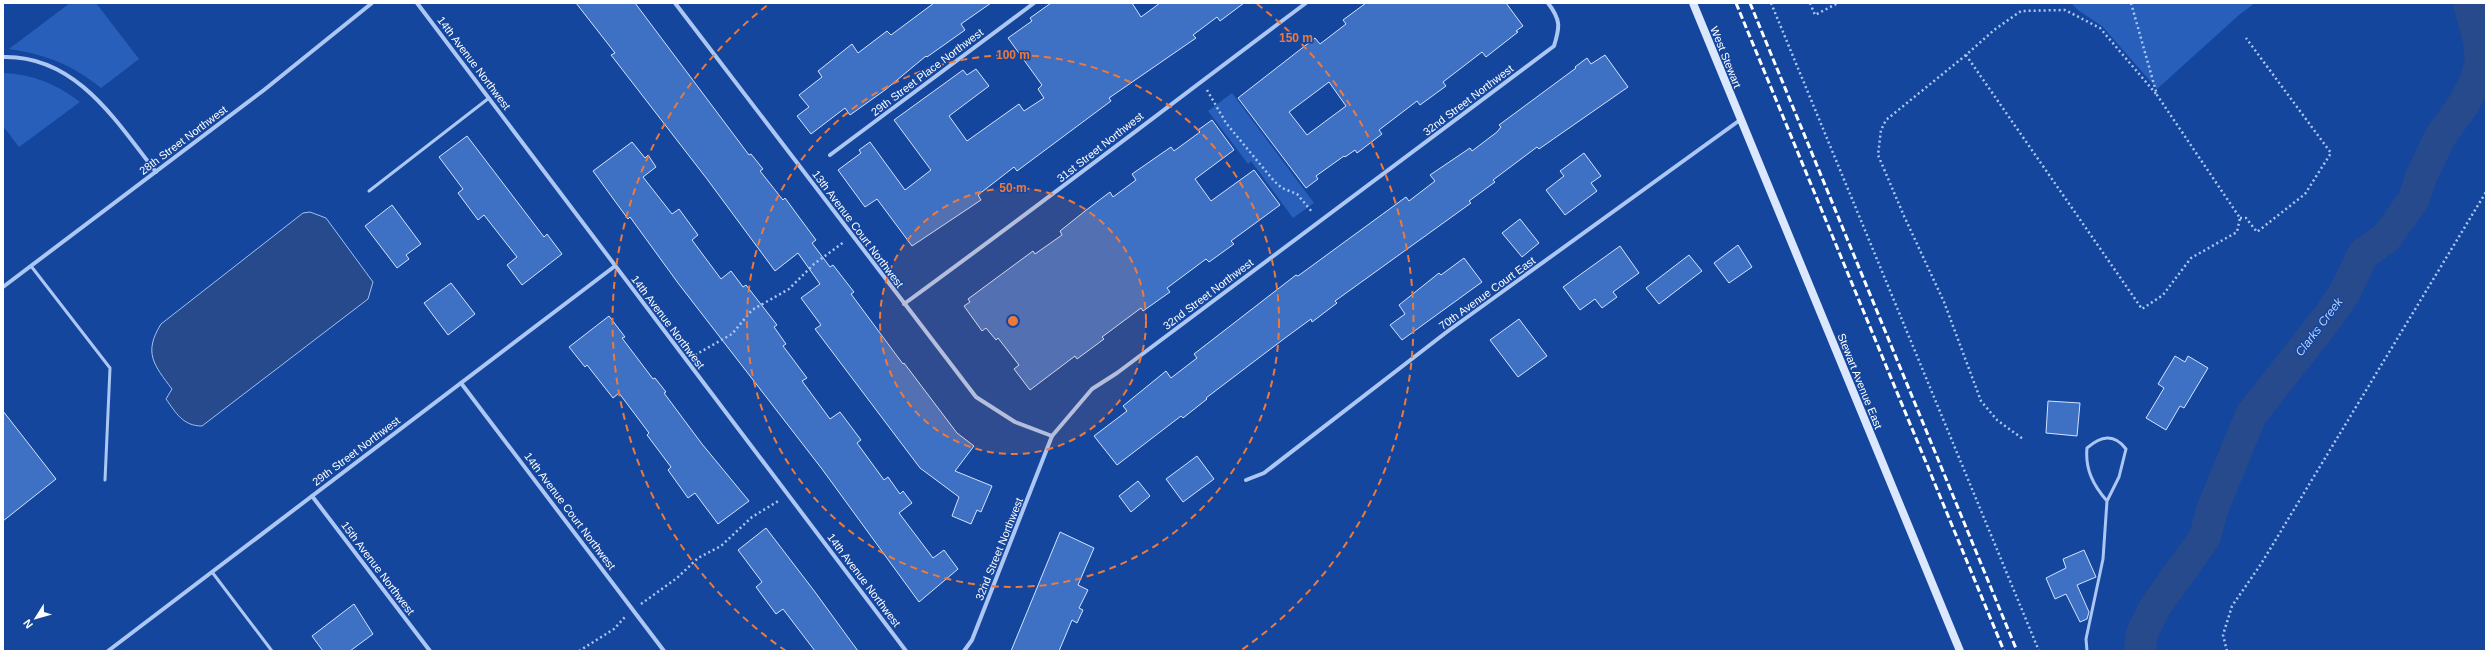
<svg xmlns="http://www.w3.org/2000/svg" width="2489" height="654" viewBox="0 0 2489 654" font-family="Helvetica,sans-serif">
<rect width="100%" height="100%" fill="#15469d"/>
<!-- green -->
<g fill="#285fba">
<path d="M70 3H96L139 59 101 88C73 65 45 54 9 49Z"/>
<path d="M2071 3H2255L2239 15 2157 89 2102 26 2079 11Z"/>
<path d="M3 73C32 74 57 84 80 102L19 147 3 126Z"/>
<path d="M1232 93 1314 203 1293 218 1251 161 1248 164 1208 111Z"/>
</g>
<!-- water -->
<path fill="#264a8b" stroke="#9ec0f6" d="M310 212 326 218 373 282 368 299 202 426C183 426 176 413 166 399L172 389C154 365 143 353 161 324L303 213Z"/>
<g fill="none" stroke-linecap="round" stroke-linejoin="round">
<!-- river -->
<path stroke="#264a8b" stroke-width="32" d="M2140 651 2142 633 2155 607 2205 537 2212 510 2251 415 2328 317 2345 292 2363 254 2386 238 2414 199 2421 177 2440 137 2463 105 2475 83 2481 61 2479 41 2469 3"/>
</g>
<!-- building -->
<g fill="#3e70c3" stroke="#d4e3fd" fill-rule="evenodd">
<path d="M576 3H635L749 155 751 154 763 169 760 171 783 200 785 198 796 213 816 240 812 243 830 267 833 265 854 292 851 294 903 364 904 363 957 433 974 446 955 471 992 486 981 512 977 510 971 524 952 516 959 497 920 468 815 329 821 325 801 298 820 284 798 253 775 271 707 179 611 55 615 53Z"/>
<path d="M934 3H991L961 24 965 30 927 57 926 56 885 90 850 115 845 108 811 134 797 116 809 107 799 95 822 77 818 71 852 44 858 53 887 31 891 35Z"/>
<path d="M1051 3H1132L1141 17 1160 3H1244L1220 21 1217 17 1193 35 1196 38 1109 98 1111 101 1017 171 1014 167 978 195 981 200 912 246 877 199 865 207 838 170 861 153 859 150 870 142 905 190 931 170 894 120 963 70 967 75 976 69 989 86 949 116 967 141 1019 104 1024 111 1044 98 1038 89 1042 85 1008 38 1032 21 1030 18Z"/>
<path d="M1366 3H1506L1523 26 1516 31 1518 32 1486 57 1482 52 1443 82 1446 86 1420 105 1417 101 1379 130 1382 134 1357 153 1355 150 1345 157 1344 156 1316 176 1318 179 1306 188 1238 98 1315 38 1320 44 1346 24 1343 20ZM1329 82 1346 106 1307 135 1289 112Z"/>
<path d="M1605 55 1628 87 1539 149 1537 147 1493 180 1495 182 1469 201 1471 203 1335 301 1337 303 1312 322 1311 319 1285 338 1206 398 1207 399 1183 418 1181 416 1117 465 1094 436 1127 411 1123 406 1166 371 1171 378 1197 358 1194 354 1296 275 1298 276 1406 197 1409 201 1435 181 1430 175 1470 148 1472 151 1497 132 1501 127 1499 125 1576 68 1575 67 1587 58 1591 64Z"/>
<path d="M1212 120 1234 150 1195 179 1211 201 1254 170 1280 205 1231 241 1234 244 1209 262 1206 259 1167 288 1170 292 1143 311 1141 308 1102 337 1104 339 1077 359 1075 356 1030 390 1014 369 1019 365 998 338 996 340 986 328 982 331 964 306 970 302 968 299 1033 251 1035 254 1062 235 1060 231 1085 211 1110 192 1113 197 1136 180 1132 174 1171 147 1174 151 1200 132 1198 130Z"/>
<path d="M467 136 544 237 547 234 562 254 522 285 507 265 517 257 484 215 478 220 458 193 463 189 439 157Z"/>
<path d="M632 142 645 158 648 155 656 167 643 177 672 214 679 209 698 235 692 240 721 279 731 271 743 287 746 285 777 325 774 327 786 344 783 346 807 378 802 381 830 419 840 412 861 440 857 443 884 480 888 477 900 494 903 491 912 503 899 513 933 558 944 550 958 569 919 602 822 469 678 283 630 217 628 219 593 171Z"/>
<path d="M1584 153 1601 176 1591 183 1597 191 1565 215 1546 190 1564 176 1560 171Z"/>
<path d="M392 205 421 244 406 255 409 259 397 268 365 226Z"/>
<path d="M1520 219 1539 243 1522 257 1502 233Z"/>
<path d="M1738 245 1752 267 1729 283 1714 263Z"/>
<path d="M1620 246 1639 273 1613 292 1617 297 1602 308 1595 299 1580 310 1563 287Z"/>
<path d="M1689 255 1702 271 1659 304 1646 288Z"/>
<path d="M1464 258 1482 282 1402 340 1390 325 1405 314 1399 305 1439 273 1441 275Z"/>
<path d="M451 283 475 314 448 335 424 303Z"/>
<path d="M609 316 625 337 622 338 653 379 655 378 666 392 664 393 702 444 749 501 718 524 695 493 688 498 668 470 671 467 647 435 649 433 619 393 613 398 587 365 585 367 569 347Z"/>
<path d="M1519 319 1547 356 1518 377 1490 340Z"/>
<path d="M2175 356 2185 362 2188 356 2208 368 2184 408 2180 406 2166 430 2146 418 2164 388 2158 384Z"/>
<path d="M2048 401 2080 403 2077 436 2046 433Z"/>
<path d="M3 411 56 479 3 521Z"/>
<path d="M1197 456 1214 479 1183 502 1166 479Z"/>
<path d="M1138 481 1150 496 1131 512 1119 496Z"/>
<path d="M766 528 815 592 858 651H815L783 609 776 614 756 587 762 582 738 550Z"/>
<path d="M1060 532 1094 548 1078 585 1088 590 1079 608 1083 610 1077 623 1072 620 1059 651H1011Z"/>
<path d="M2084 550 2096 577 2077 585 2089 612 2087 619 2080 622 2066 594 2055 599 2046 578 2066 568 2063 559Z"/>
<path d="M354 604 373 634 350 651H323L312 636Z"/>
</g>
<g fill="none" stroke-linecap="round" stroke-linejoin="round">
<!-- path -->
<g stroke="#acc7f3" stroke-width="2.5" stroke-dasharray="2 3" stroke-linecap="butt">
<path d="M1771 3 2039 651"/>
<path d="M1810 3 1815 15 1838 3"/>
<path d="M2131 3 2157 95 2240 218 2237 232 2191 258 2163 295 2142 309 1966 55 1994 30 2021 11 2065 10 2100 28 2157 95"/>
<path d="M1966 55 1886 120 1881 130 1878 155 1904 216 1944 302 1981 401 1997 420 2023 439"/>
<path d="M1207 90 1226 123 1274 181 1282 188 1297 194 1313 213"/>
<path d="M2240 218H2246L2257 232 2305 194 2331 153 2246 38"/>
<path d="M695 355 732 334 752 310 789 289 814 264 844 242"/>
<path d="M641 604 677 578 698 558 721 546 752 517 780 500"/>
<path d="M579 651 614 629 625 617"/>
<path d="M2227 651 2223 635 2232 606 2261 564 2486 192"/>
</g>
<!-- lane -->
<g stroke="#acc7f3" stroke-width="3">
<path d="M369 191 489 98"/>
<path d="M31 266 110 368 105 480"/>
<path d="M212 572 272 651"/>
<path d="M2087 651 2086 639 2103 559 2107 501 2119 477 2126 449C2114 433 2101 436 2087 448 2085 469 2093 485 2107 501"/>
</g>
<!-- street -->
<g stroke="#acc7f3" stroke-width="4">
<path d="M417 3 906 651"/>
<path d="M675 3 976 397 1015 422 1052 436"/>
<path d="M3 57C76 55 116 121 156 172"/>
<path d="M830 155 1034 3"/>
<path d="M3 287 264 90 372 3"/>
<path d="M904 304C1040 205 1172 103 1306 3"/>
<path d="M461 383 664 651"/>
<path d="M1246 480 1264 473 1448 331 1740 120"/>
<path d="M312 496 430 651"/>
<path d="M108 651 615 266"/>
<path d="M964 651 972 640 1052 436 1092 389 1117 373 1554 46C1560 27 1561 20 1548 3"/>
</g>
<!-- secondary -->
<path stroke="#dbe7fd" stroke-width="8" d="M1693 3 1960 651"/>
<!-- rail -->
<g stroke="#fff" stroke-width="3" stroke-dasharray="7 3" stroke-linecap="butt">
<path d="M1736 3 2004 651"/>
<path d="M1750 3 2017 651"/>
</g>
</g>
<!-- distance rings -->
<circle cx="1013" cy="321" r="133" fill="#ed7a3d" fill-opacity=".12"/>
<g fill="none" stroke="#ed7a3d" stroke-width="2" stroke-dasharray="7 5">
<circle cx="1013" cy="321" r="133"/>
<circle cx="1013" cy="321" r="266"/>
<path d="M786 651A400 400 0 0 1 769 4M1257 4A400 400 0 0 1 1240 651"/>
</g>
<g text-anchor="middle" stroke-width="3" stroke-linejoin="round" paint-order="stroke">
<!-- street labels -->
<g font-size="11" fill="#fff" stroke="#15469d">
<text transform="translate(1726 57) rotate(68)" y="4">West Stewart</text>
<text transform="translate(474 63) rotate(53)" y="4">14th Avenue Northwest</text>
<text transform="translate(927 72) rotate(-37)" y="4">29th Street Place Northwest</text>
<text transform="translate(1468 100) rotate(-37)" y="4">32nd Street Northwest</text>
<text transform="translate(183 140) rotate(-37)" y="4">28th Street Northwest</text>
<text transform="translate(1100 147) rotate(-38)" y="4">31st Street Northwest</text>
<text transform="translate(858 229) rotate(53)" y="4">13th Avenue Court Northwest</text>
<text transform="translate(1487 293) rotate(-36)" y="4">70th Avenue Court East</text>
<text transform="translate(1208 294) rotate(-37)" y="4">32nd Street Northwest</text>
<text transform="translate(668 322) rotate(53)" y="4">14th Avenue Northwest</text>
<text transform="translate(1860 381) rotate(68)" y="4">Stewart Avenue East</text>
<text transform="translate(356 451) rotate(-37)" y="4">29th Street Northwest</text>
<text transform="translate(570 511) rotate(53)" y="4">14th Avenue Court Northwest</text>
<text transform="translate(999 549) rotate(-68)" y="4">32nd Street Northwest</text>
<text transform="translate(378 568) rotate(53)" y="4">15th Avenue Northwest</text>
<text transform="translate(864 580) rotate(53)" y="4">14th Avenue Northwest</text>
</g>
<!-- water labels -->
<g font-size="12" font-style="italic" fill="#b8d1f9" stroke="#15469d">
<text transform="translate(2319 327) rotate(-53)" y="4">Clarks Creek</text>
</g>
</g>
<circle cx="1013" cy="321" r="6" fill="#ed7a3d" stroke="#15469d" stroke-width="2"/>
<g font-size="12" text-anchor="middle" font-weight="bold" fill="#ed7a3d" stroke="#15469d" stroke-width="3" stroke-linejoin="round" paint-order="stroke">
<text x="1296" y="42">150 m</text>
<text x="1013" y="59">100 m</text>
<text x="1013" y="192">50 m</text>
</g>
<!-- border -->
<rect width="2489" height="654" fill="none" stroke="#ffffff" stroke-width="8"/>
<!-- north arrow -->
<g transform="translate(36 618) rotate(233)" stroke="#15469d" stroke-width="3" paint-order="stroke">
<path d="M0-3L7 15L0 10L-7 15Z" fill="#ffffff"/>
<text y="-6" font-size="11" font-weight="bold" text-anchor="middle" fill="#ffffff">N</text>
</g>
</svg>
